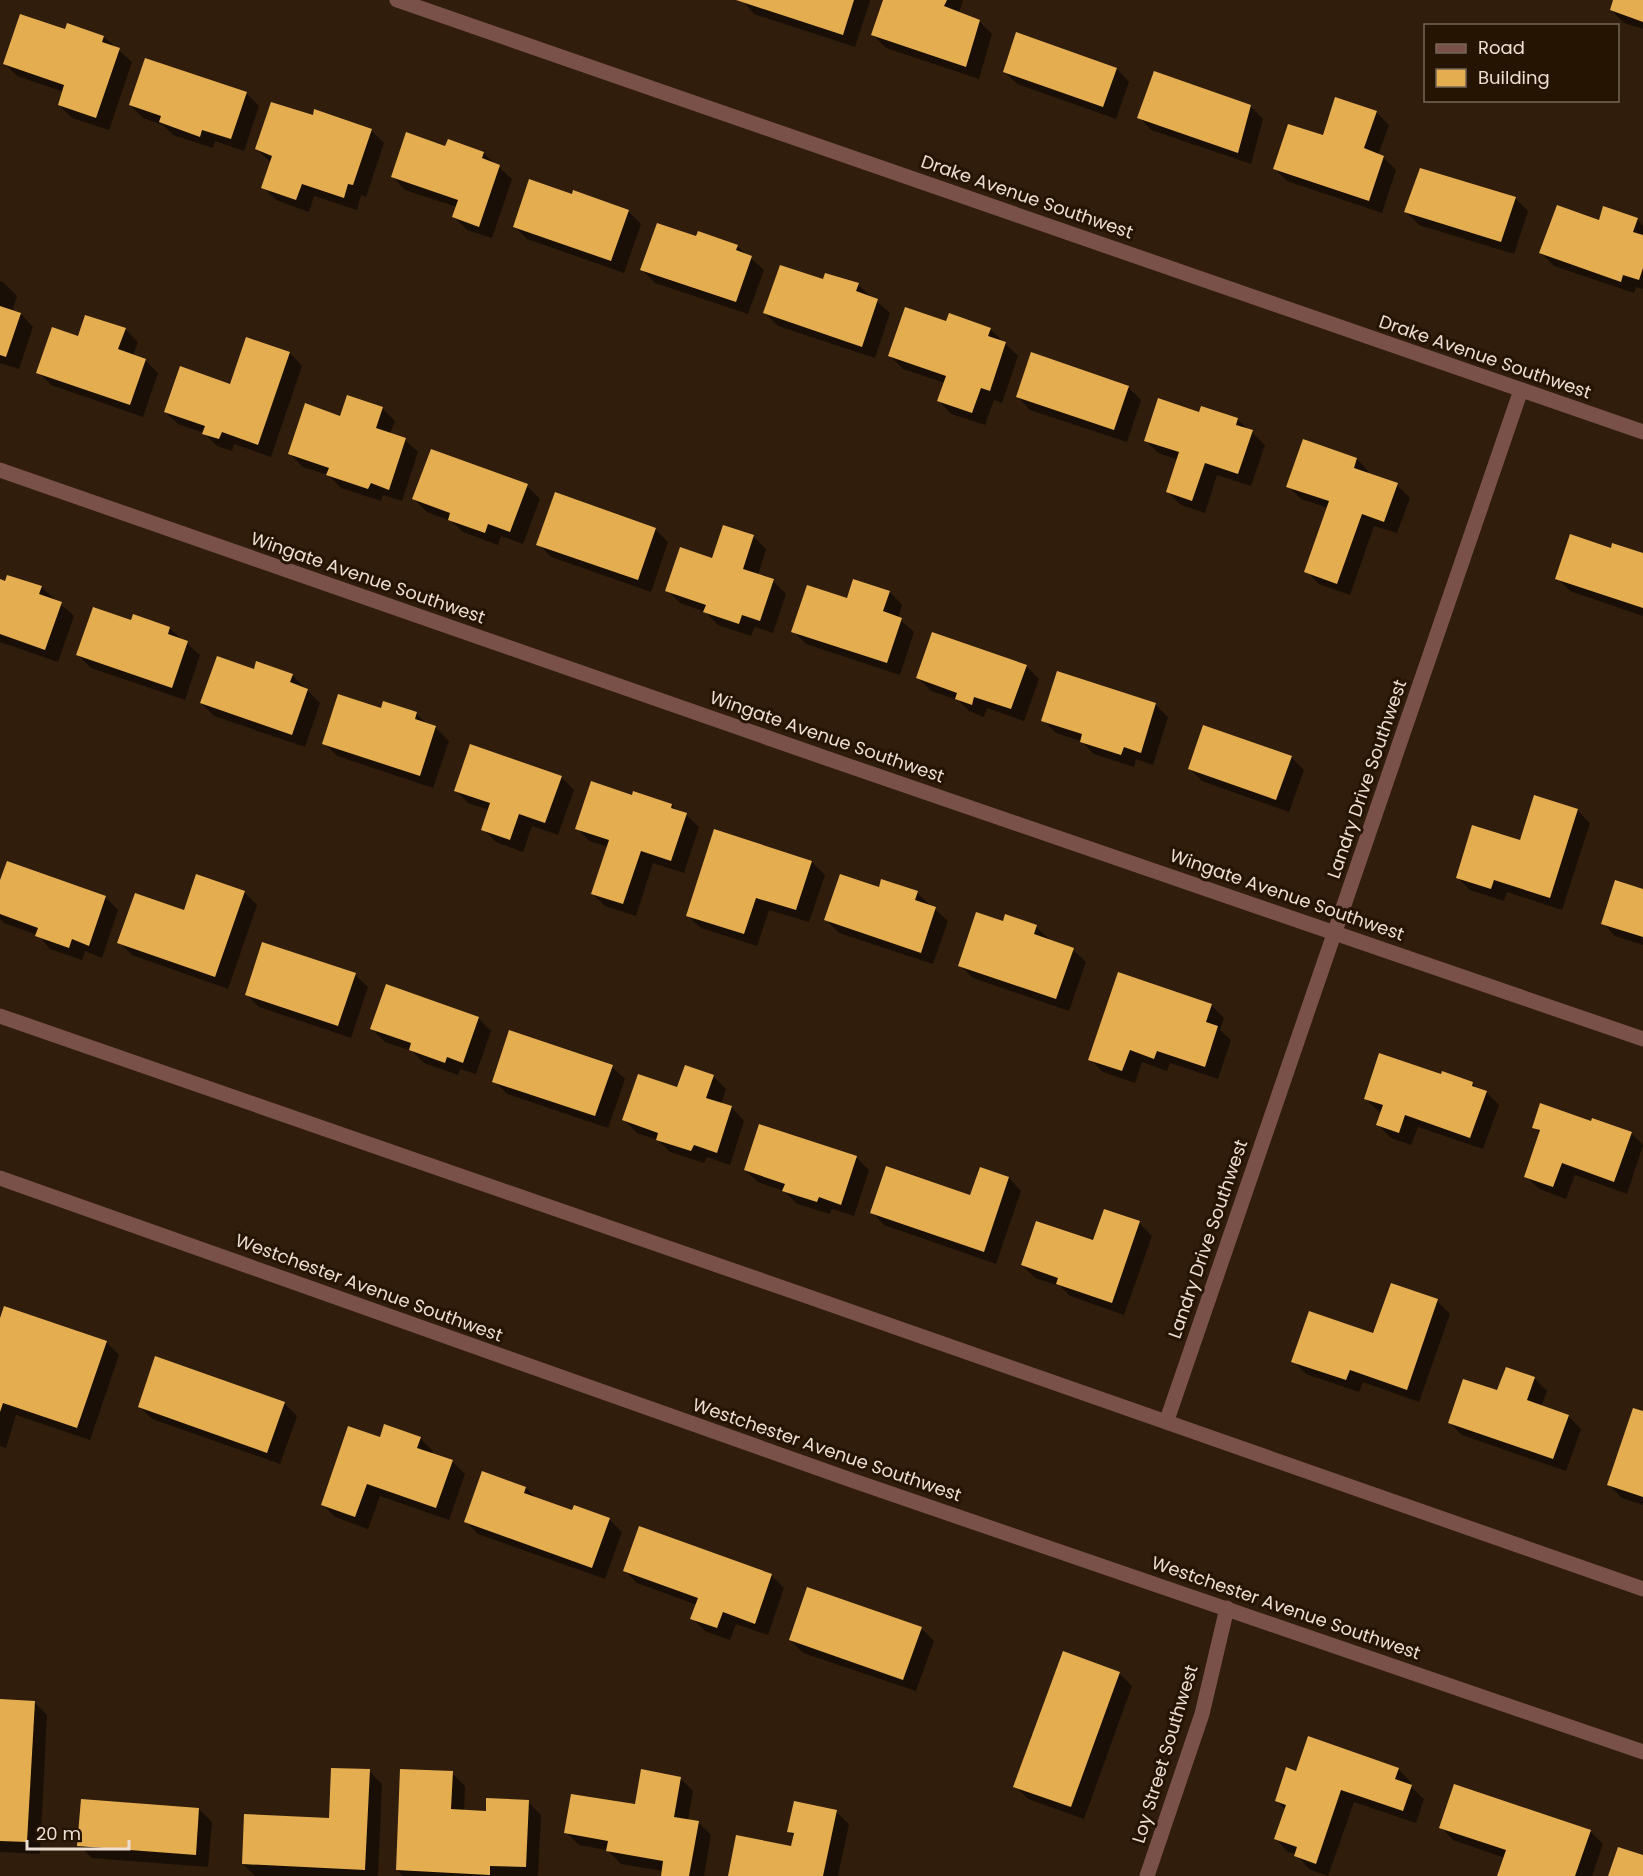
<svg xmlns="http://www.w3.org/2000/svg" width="1643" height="1876" viewBox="0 0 1643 1876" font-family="Poppins,sans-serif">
<rect width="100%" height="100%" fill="#301d0c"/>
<!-- shadow -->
<g fill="#0007">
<path d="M742 0H870V1L855 47 754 14Z"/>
<path d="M885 0H963L959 13 979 21 992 34 979 79 886 48 873 35Z"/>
<path d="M1615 0H1643V29L1624 23 1611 10Z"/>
<path d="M66 31 104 37 132 62 109 130 72 118 59 105 64 92 17 76 4 63Z"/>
<path d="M1117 69 1129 82 1116 119 1017 84 1004 71Z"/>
<path d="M246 93 259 106 244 151 215 141 213 148 173 135 163 125 143 118 130 105Z"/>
<path d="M1250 106 1263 119 1251 164 1151 130 1139 117Z"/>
<path d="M1376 112 1389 125 1378 155 1383 157 1396 170 1382 213 1287 181 1274 168 1323 137Z"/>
<path d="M314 117 371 130 384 143 366 197 361 195 357 210 314 196 309 212 276 200 263 187 272 163 256 149Z"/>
<path d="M446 148 483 153 512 179 492 238 467 230 454 217 457 207 405 190 393 177Z"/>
<path d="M1421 170 1516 199 1528 211 1514 254 1419 225 1406 212Z"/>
<path d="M573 195 628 211 641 224 624 273 527 239 514 226Z"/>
<path d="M1637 219 1643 226V289L1636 287 1634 293 1554 266 1541 253 1600 222Z"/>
<path d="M697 238 737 246 764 270 748 314 655 283 642 270Z"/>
<path d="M0 281 4 283 17 296 12 312 21 314 33 327 19 369 0 363Z"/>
<path d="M824 281 858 285 890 313 875 358 778 326 765 313Z"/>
<path d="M947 323 990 329 1018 356 1002 403 994 400 985 425 951 414 939 401 945 383 903 369 890 356Z"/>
<path d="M125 329 138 342 133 356 145 360 158 373 143 417 51 385 38 372 79 338Z"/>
<path d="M247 339 290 353 302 366 271 457 234 444 232 451 217 446 204 433 178 424 165 412 231 386Z"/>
<path d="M1128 387 1141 400 1127 442 1030 410 1018 397Z"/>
<path d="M382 408 395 421 390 434 405 440 418 452 402 501 383 495 381 501 341 488 328 475 303 467 290 454 341 417Z"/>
<path d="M1200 414 1237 419 1265 445 1251 486 1217 475 1205 513 1181 505 1168 492 1179 460 1158 453 1145 440Z"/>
<path d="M1357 459 1369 472V475L1397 485 1410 498 1397 533 1374 526 1350 595 1319 584 1306 571 1328 508 1301 499 1288 486Z"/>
<path d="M527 486 540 499 523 544 501 536 498 545 463 532 451 521 427 512 414 499Z"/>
<path d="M724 527 754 537 766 549 758 575 773 581 786 594 773 633 755 627 751 636 718 625 705 612 680 603 667 590 713 560Z"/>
<path d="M655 529 668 542 651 592 551 557 538 544Z"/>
<path d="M1643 555V616L1570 591 1557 578Z"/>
<path d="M0 581 41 587 74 616 58 662 0 642Z"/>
<path d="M854 581 890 592 902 605 898 618 914 632 900 675 806 644 793 631 848 600Z"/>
<path d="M132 622 169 628 200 655 185 700 91 668 78 655Z"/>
<path d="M1026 666 1039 679 1024 721 987 708 984 717 969 711 958 700 931 691 918 678Z"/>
<path d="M292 675 320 703 305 747 214 716 201 703Z"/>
<path d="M1155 704 1168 717 1153 765 1136 759 1134 767 1094 754 1081 741 1056 733 1043 720Z"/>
<path d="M382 710 416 713 428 725 436 728 449 741 433 788 337 756 324 743Z"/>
<path d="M1291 757 1304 770 1289 812 1202 781 1189 768Z"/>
<path d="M561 777 574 790 558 835 532 826 523 852 496 842 483 829 489 810 468 803 455 790Z"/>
<path d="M633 797 672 805 678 812 686 815 699 827 684 873 653 863 636 916 605 906 592 893 608 847 589 841 577 828Z"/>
<path d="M1577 810 1590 823 1562 910 1507 892 1504 901 1470 890 1457 877Z"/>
<path d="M812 862 825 875 809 922 769 910 757 946 701 928 688 916Z"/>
<path d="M0 884 105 897 118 910 102 958 85 951 82 960 50 949 38 935 4 923 0 919Z"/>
<path d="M879 889 917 893 948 921 933 964 839 933 826 920Z"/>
<path d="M1643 890V945L1615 936 1603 923Z"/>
<path d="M244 892 257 905 228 989 132 955 119 942 185 912Z"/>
<path d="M1004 923 1036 927 1049 939 1073 950 1086 962 1069 1011 973 978 960 965Z"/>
<path d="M355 975 368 987 351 1038 259 1007 246 994Z"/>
<path d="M1211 1005 1224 1018 1220 1030 1231 1040 1218 1079 1170 1063 1167 1071 1142 1062 1135 1083 1103 1072 1090 1059Z"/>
<path d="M478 1018 491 1031 476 1074 460 1069 458 1075 424 1063 412 1051 385 1042 372 1029Z"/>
<path d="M612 1067 625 1079 608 1128 507 1094 494 1081Z"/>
<path d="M713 1076 726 1089 721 1104 732 1108 744 1121 730 1165 707 1157 704 1163 670 1152 658 1140 637 1133 624 1120 678 1089Z"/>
<path d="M1442 1076 1472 1083 1479 1090 1486 1092 1499 1105 1483 1149 1418 1127 1411 1145 1391 1138 1378 1125 1382 1112 1378 1111 1365 1098Z"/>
<path d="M1592 1123 1631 1133 1643 1145 1627 1194 1575 1175 1566 1199 1539 1189 1526 1176 1541 1134 1534 1127Z"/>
<path d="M856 1157 869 1170 854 1216 832 1209 830 1214 797 1204 784 1191 758 1182 745 1170Z"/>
<path d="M981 1169 1009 1178 1021 1191 996 1264 884 1225 872 1212 971 1197Z"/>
<path d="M1139 1223 1152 1236 1124 1315 1070 1296 1060 1286 1035 1278 1022 1265 1094 1242Z"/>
<path d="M1437 1301 1450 1314 1419 1402 1363 1382 1359 1392 1306 1374 1293 1361 1374 1335Z"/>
<path d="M0 1323 106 1342 119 1355 90 1440 16 1415 6 1448 0 1446Z"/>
<path d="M1534 1378 1547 1391 1541 1407 1568 1416 1581 1429 1566 1471 1462 1435 1449 1422 1498 1392Z"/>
<path d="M284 1403 297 1416 280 1464 152 1419 139 1406Z"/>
<path d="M1643 1413V1505L1622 1498 1609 1485Z"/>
<path d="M420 1438 433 1451 432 1454 452 1461 465 1474 449 1520 380 1496 368 1529 335 1517 322 1504 381 1439Z"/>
<path d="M526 1488 537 1499 573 1512 609 1519 622 1532 605 1579 478 1534 465 1521Z"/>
<path d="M624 1570 771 1575 784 1588 768 1635 736 1624 730 1640 705 1631 692 1618 697 1605 637 1583Z"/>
<path d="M921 1628 934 1641 916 1691 803 1653 790 1640Z"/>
<path d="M1119 1673 1132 1686 1084 1819 1028 1799 1015 1786Z"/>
<path d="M0 1701 35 1703 47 1715 40 1854 0 1852Z"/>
<path d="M1398 1769 1411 1782 1410 1786 1424 1799 1416 1823 1354 1802 1328 1876 1309 1869 1296 1854 1288 1852 1276 1839 1286 1810 1276 1800 1297 1773Z"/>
<path d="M369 1771 382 1784 378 1876H255L243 1864 330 1820Z"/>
<path d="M452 1773 465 1786 464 1812 487 1813 528 1802 541 1815 538 1876H403L397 1870Z"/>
<path d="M680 1778 693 1791 688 1821 698 1822 711 1835 704 1876H662L663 1871 621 1864 607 1850 579 1845 566 1832 636 1806Z"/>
<path d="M199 1809 212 1822 208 1867 92 1858 79 1845Z"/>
<path d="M836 1812 849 1824 838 1876H730L793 1848 795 1838 789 1832Z"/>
<path d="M1441 1827 1590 1831 1603 1844 1592 1876H1499L1505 1858 1453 1840Z"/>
</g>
<!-- building -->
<g fill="#e4ad50">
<path d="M736 0H854L843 35Z"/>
<path d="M883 0H947L944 6 980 20 966 67 871 35Z"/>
<path d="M1613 0H1643V22L1610 10Z"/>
<path d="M20 14 65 29 67 23 104 36 102 42 120 48 96 118 58 105 64 85 3 64Z"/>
<path d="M1016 32 1117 68 1103 107 1003 72Z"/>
<path d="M145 58 247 92 231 139 202 130 200 137 159 122 161 116 129 105Z"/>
<path d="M1154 71 1251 105 1238 153 1137 118Z"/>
<path d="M1335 97 1377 111 1364 148 1384 156 1369 201 1273 169 1288 124 1323 135Z"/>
<path d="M271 102 313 115 314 109 372 129 353 185 348 184 344 198 302 184 296 200 261 188 272 156 255 149Z"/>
<path d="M406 132 445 146 448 139 484 152 482 158 500 165 479 227 452 217 458 200 391 177Z"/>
<path d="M1420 168 1516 197 1501 242 1404 212Z"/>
<path d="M529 179 572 194 573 190 629 210 611 261 513 227Z"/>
<path d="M1557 205 1599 220 1603 206 1638 218 1633 232 1643 235V268L1639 280 1623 275 1621 282 1539 253Z"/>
<path d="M657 223 696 236 698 231 738 245 736 250 752 256 736 302 640 270Z"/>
<path d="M780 265 823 279 825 273 859 283 856 291 878 299 862 347 763 313Z"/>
<path d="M0 306 21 313 6 357 0 355Z"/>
<path d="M905 307 946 321 949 313 991 328 988 336 1006 342 990 391 981 388 972 413 937 401 946 376 888 356Z"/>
<path d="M85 315 126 328 118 349 146 359 130 405 36 373 52 327 78 336Z"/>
<path d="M246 337 290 352 258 445 222 432 219 439 202 434 205 426 164 412 180 366 230 384Z"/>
<path d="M1031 352 1129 386 1114 430 1016 397Z"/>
<path d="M347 395 383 407 376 428 406 438 389 490 371 483 368 489 326 475 329 468 288 454 305 403 340 416Z"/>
<path d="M1158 398 1199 412 1201 406 1238 418 1236 425 1253 430 1238 474 1205 463 1192 501 1166 492 1179 452 1144 441Z"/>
<path d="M1303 439 1357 458 1354 468 1398 483 1384 522 1362 514 1337 584 1304 572 1329 501 1286 487Z"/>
<path d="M431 449 528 484 510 532 488 524 485 533 448 520 450 513 412 499Z"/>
<path d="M555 492 656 528 638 580 536 545Z"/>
<path d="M723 525 754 535 743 569 774 579 760 621 742 615 739 624 703 612 706 605 665 591 680 547 712 558Z"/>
<path d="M1570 534 1611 548 1612 543 1643 553V608L1555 579Z"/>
<path d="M7 575 42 586 39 594 62 602 45 650 0 634V579L5 581Z"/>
<path d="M853 579 890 591 883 611 902 618 887 663 791 632 807 585 847 598Z"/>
<path d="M93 607 131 620 133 614 170 627 168 634 188 641 172 688 76 655Z"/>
<path d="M932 632 1027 665 1011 709 974 697 972 705 955 699 957 693 916 678Z"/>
<path d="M217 656 254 669 256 661 293 674 290 682 308 689 292 735 200 703Z"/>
<path d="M1057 671 1156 703 1141 753 1124 747 1121 755 1080 742 1082 734 1041 721Z"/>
<path d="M338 694 381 708 383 701 417 712 415 719 436 726 420 776 322 744Z"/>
<path d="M1203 725 1292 756 1276 800 1188 769Z"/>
<path d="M470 744 562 776 545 823 519 814 510 840 481 830 490 803 454 791Z"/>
<path d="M591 781 632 795 633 791 672 804 671 808 687 813 671 861 641 851 623 904 591 894 609 840 575 829Z"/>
<path d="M1534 795 1578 809 1550 898 1494 880 1491 889 1456 878 1472 825 1520 840Z"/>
<path d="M714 829 812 861 796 910 756 898 744 934 686 916Z"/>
<path d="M7 861 106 896 89 946 72 939 69 948 35 936 38 928 0 914V880Z"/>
<path d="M196 874 245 891 215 977 117 943 135 893 184 910Z"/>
<path d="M840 874 879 887 881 879 918 891 915 900 936 907 921 953 824 920Z"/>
<path d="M1615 880 1643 889V937L1601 924Z"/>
<path d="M976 912 1003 921 1005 914 1037 925 1034 934 1074 948 1056 999 958 966Z"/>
<path d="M262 942 356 973 338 1026 245 995Z"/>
<path d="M1118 972 1212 1004 1206 1022 1218 1026 1205 1067 1157 1051 1154 1059 1130 1050 1122 1071 1088 1060Z"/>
<path d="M386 984 479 1017 463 1063 447 1057 445 1063 409 1050 411 1043 370 1029Z"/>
<path d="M509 1030 613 1065 595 1116 492 1082Z"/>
<path d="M1379 1053 1441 1074 1442 1071 1473 1082 1472 1086 1487 1091 1470 1138 1405 1115 1399 1133 1376 1125 1383 1105 1364 1099Z"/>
<path d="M685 1065 714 1075 706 1098 732 1106 717 1153 694 1145 691 1151 656 1140 658 1133 622 1120 638 1074 677 1087Z"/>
<path d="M1540 1103 1591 1121 1592 1118 1632 1132 1614 1182 1562 1163 1553 1187 1524 1177 1540 1130 1532 1128Z"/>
<path d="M759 1124 857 1156 841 1205 819 1197 817 1202 782 1191 785 1184 744 1170Z"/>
<path d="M886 1166 970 1195 980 1167 1009 1177 984 1252 870 1213Z"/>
<path d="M1104 1209 1140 1221 1112 1303 1056 1284 1058 1278 1021 1265 1036 1221 1093 1240Z"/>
<path d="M1391 1283 1438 1299 1407 1390 1350 1370 1346 1380 1291 1362 1309 1311 1373 1333Z"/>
<path d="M4 1306 107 1341 77 1428 3 1403 0 1412V1318Z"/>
<path d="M155 1356 285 1402 267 1453 138 1407Z"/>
<path d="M1506 1367 1535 1377 1527 1400 1569 1415 1553 1459 1448 1423 1463 1379 1497 1390Z"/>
<path d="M1633 1408 1643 1411V1497L1607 1485Z"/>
<path d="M384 1424 421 1437 417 1448 453 1460 436 1508 367 1484 355 1517 321 1505 348 1426 380 1437Z"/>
<path d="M482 1471 526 1487 524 1493 572 1510 574 1505 610 1518 592 1568 464 1522Z"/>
<path d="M639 1526 772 1574 755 1624 723 1612 717 1628 690 1619 698 1598 623 1571Z"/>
<path d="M807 1587 922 1627 903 1680 789 1640Z"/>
<path d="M1063 1651 1120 1672 1071 1807 1013 1787Z"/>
<path d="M0 1699 35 1701 27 1842 0 1841Z"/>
<path d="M1308 1736 1399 1768 1395 1779 1412 1785 1403 1811 1341 1790 1316 1864 1294 1856 1297 1847 1274 1839 1286 1805 1275 1801 1286 1767 1296 1771Z"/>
<path d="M331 1768 370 1769 365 1870 242 1864 244 1814 329 1818Z"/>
<path d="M400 1769 453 1771 451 1809 486 1811V1798L529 1800 526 1867 490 1866V1875L396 1870Z"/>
<path d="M641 1769 681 1777 674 1817 699 1821 689 1876H661L663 1861 606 1851 608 1841 564 1833 571 1794 635 1804Z"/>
<path d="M1454 1784 1591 1830 1575 1876H1497L1506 1850 1439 1828Z"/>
<path d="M81 1799 199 1808 196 1855 77 1846Z"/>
<path d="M794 1801 837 1810 823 1876H728L736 1835 791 1846 794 1833 787 1832Z"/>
<path d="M1618 1847 1643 1855V1876H1608Z"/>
</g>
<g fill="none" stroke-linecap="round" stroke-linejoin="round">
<!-- minor -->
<g stroke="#7a5149" stroke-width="15">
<path d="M0 470 846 765 1643 1039"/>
<path d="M0 1016C548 1207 1096 1395 1643 1589"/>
<path d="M0 1178 854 1481 1643 1752"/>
<path d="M1167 1420 1521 390"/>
<path d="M1147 1876 1202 1714 1227 1608"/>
</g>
<!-- tertiary -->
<path stroke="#7a5149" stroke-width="15" d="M397 0 1643 432"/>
</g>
<g text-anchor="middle" stroke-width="6" stroke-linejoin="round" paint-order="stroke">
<!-- street labels -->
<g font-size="18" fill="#ecded3" stroke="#261403">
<text transform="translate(1027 197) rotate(19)" y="6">Drake Avenue Southwest</text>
<text transform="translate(1485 357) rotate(19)" y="6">Drake Avenue Southwest</text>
<text transform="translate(368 578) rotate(19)" y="6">Wingate Avenue Southwest</text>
<text transform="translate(827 737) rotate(19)" y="6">Wingate Avenue Southwest</text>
<text transform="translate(1367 779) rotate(-71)" y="6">Landry Drive Southwest</text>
<text transform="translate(1287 895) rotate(19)" y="6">Wingate Avenue Southwest</text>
<text transform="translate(1208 1239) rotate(-71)" y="6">Landry Drive Southwest</text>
<text transform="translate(369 1288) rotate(20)" y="6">Westchester Avenue Southwest</text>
<text transform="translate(827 1450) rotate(19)" y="6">Westchester Avenue Southwest</text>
<text transform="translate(1286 1608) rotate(19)" y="6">Westchester Avenue Southwest</text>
<text transform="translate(1165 1754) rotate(-73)" y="6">Loy Street Southwest</text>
</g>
</g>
<!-- legend -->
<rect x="1424" y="24" width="195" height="78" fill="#261403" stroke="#756556" stroke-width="1.5"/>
<rect x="1436" y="44" width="30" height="9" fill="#7a5149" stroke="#756556" stroke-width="1.5"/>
<text x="1478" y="54" font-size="18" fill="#ecded3">Road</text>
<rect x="1436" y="69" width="30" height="18" fill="#e4ad50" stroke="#756556" stroke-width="1.5"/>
<text x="1478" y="84" font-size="18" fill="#ecded3">Building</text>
<!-- scale -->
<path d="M27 1840v9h102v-9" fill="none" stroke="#ecded3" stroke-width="3"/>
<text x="36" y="1840" font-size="18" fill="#ecded3" stroke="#261403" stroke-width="4.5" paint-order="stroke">20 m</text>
</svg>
